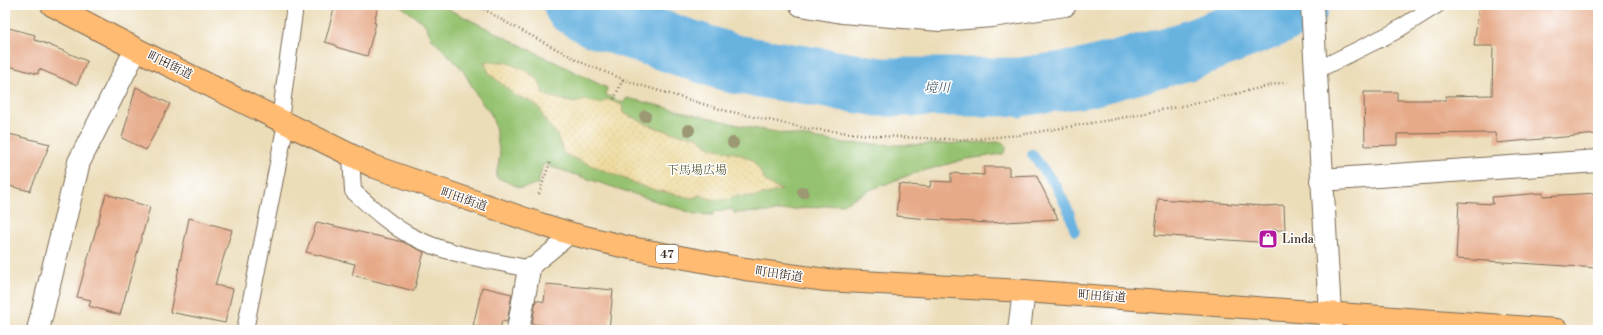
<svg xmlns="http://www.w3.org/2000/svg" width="1603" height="335" viewBox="0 0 1603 335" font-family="'Libre Bodoni','Noto Serif JP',serif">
<defs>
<pattern id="sand-dots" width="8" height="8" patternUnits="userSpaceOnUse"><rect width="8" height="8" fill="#eeda9e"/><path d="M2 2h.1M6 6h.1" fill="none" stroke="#cdbb88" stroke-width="1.8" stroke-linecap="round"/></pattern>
</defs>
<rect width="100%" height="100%" fill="#fff"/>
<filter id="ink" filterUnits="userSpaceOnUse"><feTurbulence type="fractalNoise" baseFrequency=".025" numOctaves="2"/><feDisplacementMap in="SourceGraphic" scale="8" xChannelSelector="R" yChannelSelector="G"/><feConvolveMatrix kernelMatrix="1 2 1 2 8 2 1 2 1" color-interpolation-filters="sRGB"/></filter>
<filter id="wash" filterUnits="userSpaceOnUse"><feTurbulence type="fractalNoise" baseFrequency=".012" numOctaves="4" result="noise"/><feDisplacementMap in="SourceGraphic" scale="16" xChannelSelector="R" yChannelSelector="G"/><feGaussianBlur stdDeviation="0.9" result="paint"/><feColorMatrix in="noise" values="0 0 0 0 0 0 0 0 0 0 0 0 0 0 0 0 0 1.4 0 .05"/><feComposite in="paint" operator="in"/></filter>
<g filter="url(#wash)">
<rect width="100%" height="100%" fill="#ecddb9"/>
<!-- green -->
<path fill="#95c26f" stroke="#687646" d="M400 5H446L448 9 607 88 606 95 623 103 627 98 751 128 844 143 901 145 1002 142 1007 148 1003 154 966 159 912 174 872 189 842 204 770 212 734 213 733 209 714 212 713 215 695 214 543 164 538 184 521 188 496 177 500 155 495 126 491 114 481 102 462 69 432 39 425 24Z"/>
<!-- sand -->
<path fill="url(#sand-dots)" stroke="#94825e" d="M484 62H505L521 68 538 79 543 93 551 97 574 103 586 100 601 104 606 99 622 105 623 113 651 126 677 134 697 137 711 148 739 154 752 160 760 171 765 181 774 187 782 190 754 197 733 196 729 200 711 199 700 195 692 198 647 188 564 154 557 135 545 120 540 109 531 101 516 96 490 74Z"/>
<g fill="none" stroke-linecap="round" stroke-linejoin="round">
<!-- stream -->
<g stroke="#67b2e0" stroke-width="10">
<path d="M1019 87 1020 113"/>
<path d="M1032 154 1056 186 1069 212 1075 231"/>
</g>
<!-- river -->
<path stroke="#67b2e0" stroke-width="59" d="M573 5 595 18 734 64 879 87H1019L1086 78 1184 52 1268 20 1300 5"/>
</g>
<g id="blocks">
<!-- building -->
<g fill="#e6aa89">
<path d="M335 5H378L374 23H376L367 56 336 47V45L325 42Z"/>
<path d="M1479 5H1598V134L1496 143 1495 133 1397 134V145L1365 146 1364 92H1397V100H1446V96L1492 95 1493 46H1474Z"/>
<path d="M5 27 35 35 34 40 42 42 87 61 77 85 39 69 38 74 5 65Z"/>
<path d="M136 87 170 104 146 150 122 138Z"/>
<path d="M5 133 50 144 30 191 5 185Z"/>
<path d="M984 167H1009V176L1036 175 1058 219 988 223 928 219 896 216 899 184 930 187 931 181 951 182V173L984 175Z"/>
<path d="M1543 193V196L1598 193V268L1456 259 1459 202 1493 204 1492 197Z"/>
<path d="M106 194 150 207 120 315 89 306 91 300 77 297Z"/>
<path d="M1158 199 1264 206 1284 205 1285 230H1271L1272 243 1155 235Z"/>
<path d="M189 218 232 230 215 285 233 289 225 323 170 312Z"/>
<path d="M317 222 403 242 424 252 414 291 352 275 355 264 306 252Z"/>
<path d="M546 284 613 290 609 330H594L532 324 536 300 544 302Z"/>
<path d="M482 287 512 294 507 322 502 321 500 330H488L473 326Z"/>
</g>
</g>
</g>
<g filter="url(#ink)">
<use href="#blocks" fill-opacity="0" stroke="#796954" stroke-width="1"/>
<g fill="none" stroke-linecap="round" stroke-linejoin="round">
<defs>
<g id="service">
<path d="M1315 71 1394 32 1437 5"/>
<path d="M280 120 295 5"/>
<path d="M351 156 353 191C371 207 390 225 411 236 447 255 490 260 529 269L572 234"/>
<path d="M245 330 286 123"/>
</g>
<g id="minor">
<path d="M801 5 842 12 940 20 992 16 1065 5"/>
<path d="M1321 180 1598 161"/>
<path d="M38 330 79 162 136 49"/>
<path d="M518 330 529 269"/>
<path d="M1019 330 1024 291"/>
</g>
<path id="tertiary" d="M1312 5 1331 330"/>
<path id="primary" d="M52 5 136 49 375 167 540 224 572 234 626 247 745 269 826 280 1024 291 1557 330"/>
</defs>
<!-- service casing -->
<use href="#service" stroke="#796954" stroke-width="18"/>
<!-- minor casing -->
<use href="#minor" stroke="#796954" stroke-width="24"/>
<!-- tertiary casing -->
<use href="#tertiary" stroke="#796954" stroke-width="24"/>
<!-- primary casing -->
<use href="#primary" stroke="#796954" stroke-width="24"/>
<!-- path -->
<g stroke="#796954" stroke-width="2.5" stroke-dasharray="1 3" stroke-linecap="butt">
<path d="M477 5 509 24 585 64 633 83 723 110 810 129 880 136 963 140 1019 135 1116 119 1197 103 1289 81"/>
<path d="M614 99 623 79"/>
<path d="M539 194 550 162"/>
</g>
<!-- service -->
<use href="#service" stroke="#fff" stroke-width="16"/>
<!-- minor -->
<use href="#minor" stroke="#fff" stroke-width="22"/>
<!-- tertiary -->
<use href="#tertiary" stroke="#fff" stroke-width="22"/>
<!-- primary -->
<use href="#primary" stroke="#ffbb71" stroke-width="22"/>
</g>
<!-- trees -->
<g fill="#9c9873">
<circle cx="645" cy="116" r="6"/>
<circle cx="689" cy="130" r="6"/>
<circle cx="733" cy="143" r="6"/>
<circle cx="803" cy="192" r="6"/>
</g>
</g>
<!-- icons -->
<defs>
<symbol id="shop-square" viewBox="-11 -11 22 22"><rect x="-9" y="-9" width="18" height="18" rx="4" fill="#b5179e" stroke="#fff"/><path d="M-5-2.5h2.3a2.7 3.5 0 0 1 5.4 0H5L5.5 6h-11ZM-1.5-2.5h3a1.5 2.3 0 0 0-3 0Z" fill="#fff"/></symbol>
</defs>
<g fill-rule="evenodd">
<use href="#shop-square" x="1257" y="228" width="22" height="22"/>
</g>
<g text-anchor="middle" stroke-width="3" stroke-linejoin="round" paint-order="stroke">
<!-- shield labels -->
<rect fill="#fff" stroke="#766a62" stroke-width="1" x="656" y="245" width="22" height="18" rx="3"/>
<g font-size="11" font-weight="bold" fill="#3b2a1e">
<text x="667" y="258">47</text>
</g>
<!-- street labels -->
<g font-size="12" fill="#3b2a1e" stroke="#fff">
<text transform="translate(170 65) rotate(26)" y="4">町田街道</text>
<text transform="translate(464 199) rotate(19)" y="4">町田街道</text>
<text transform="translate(779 274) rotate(8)" y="4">町田街道</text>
<text transform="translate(1102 296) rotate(4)" y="4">町田街道</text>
</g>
<!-- park labels -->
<g font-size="12" fill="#5a5f3a" stroke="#fff">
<text x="697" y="174">下馬場広場</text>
</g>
<!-- poi labels -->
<g font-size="12" fill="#3b2a1e" stroke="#fff" text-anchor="start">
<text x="1282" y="243">Linda</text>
</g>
<!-- water labels -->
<g font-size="13" font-style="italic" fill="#4d606c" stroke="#fff">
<text x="937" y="92">境川</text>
</g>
</g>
<!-- margin -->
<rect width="1603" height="335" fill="none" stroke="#fff" stroke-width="20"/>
</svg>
